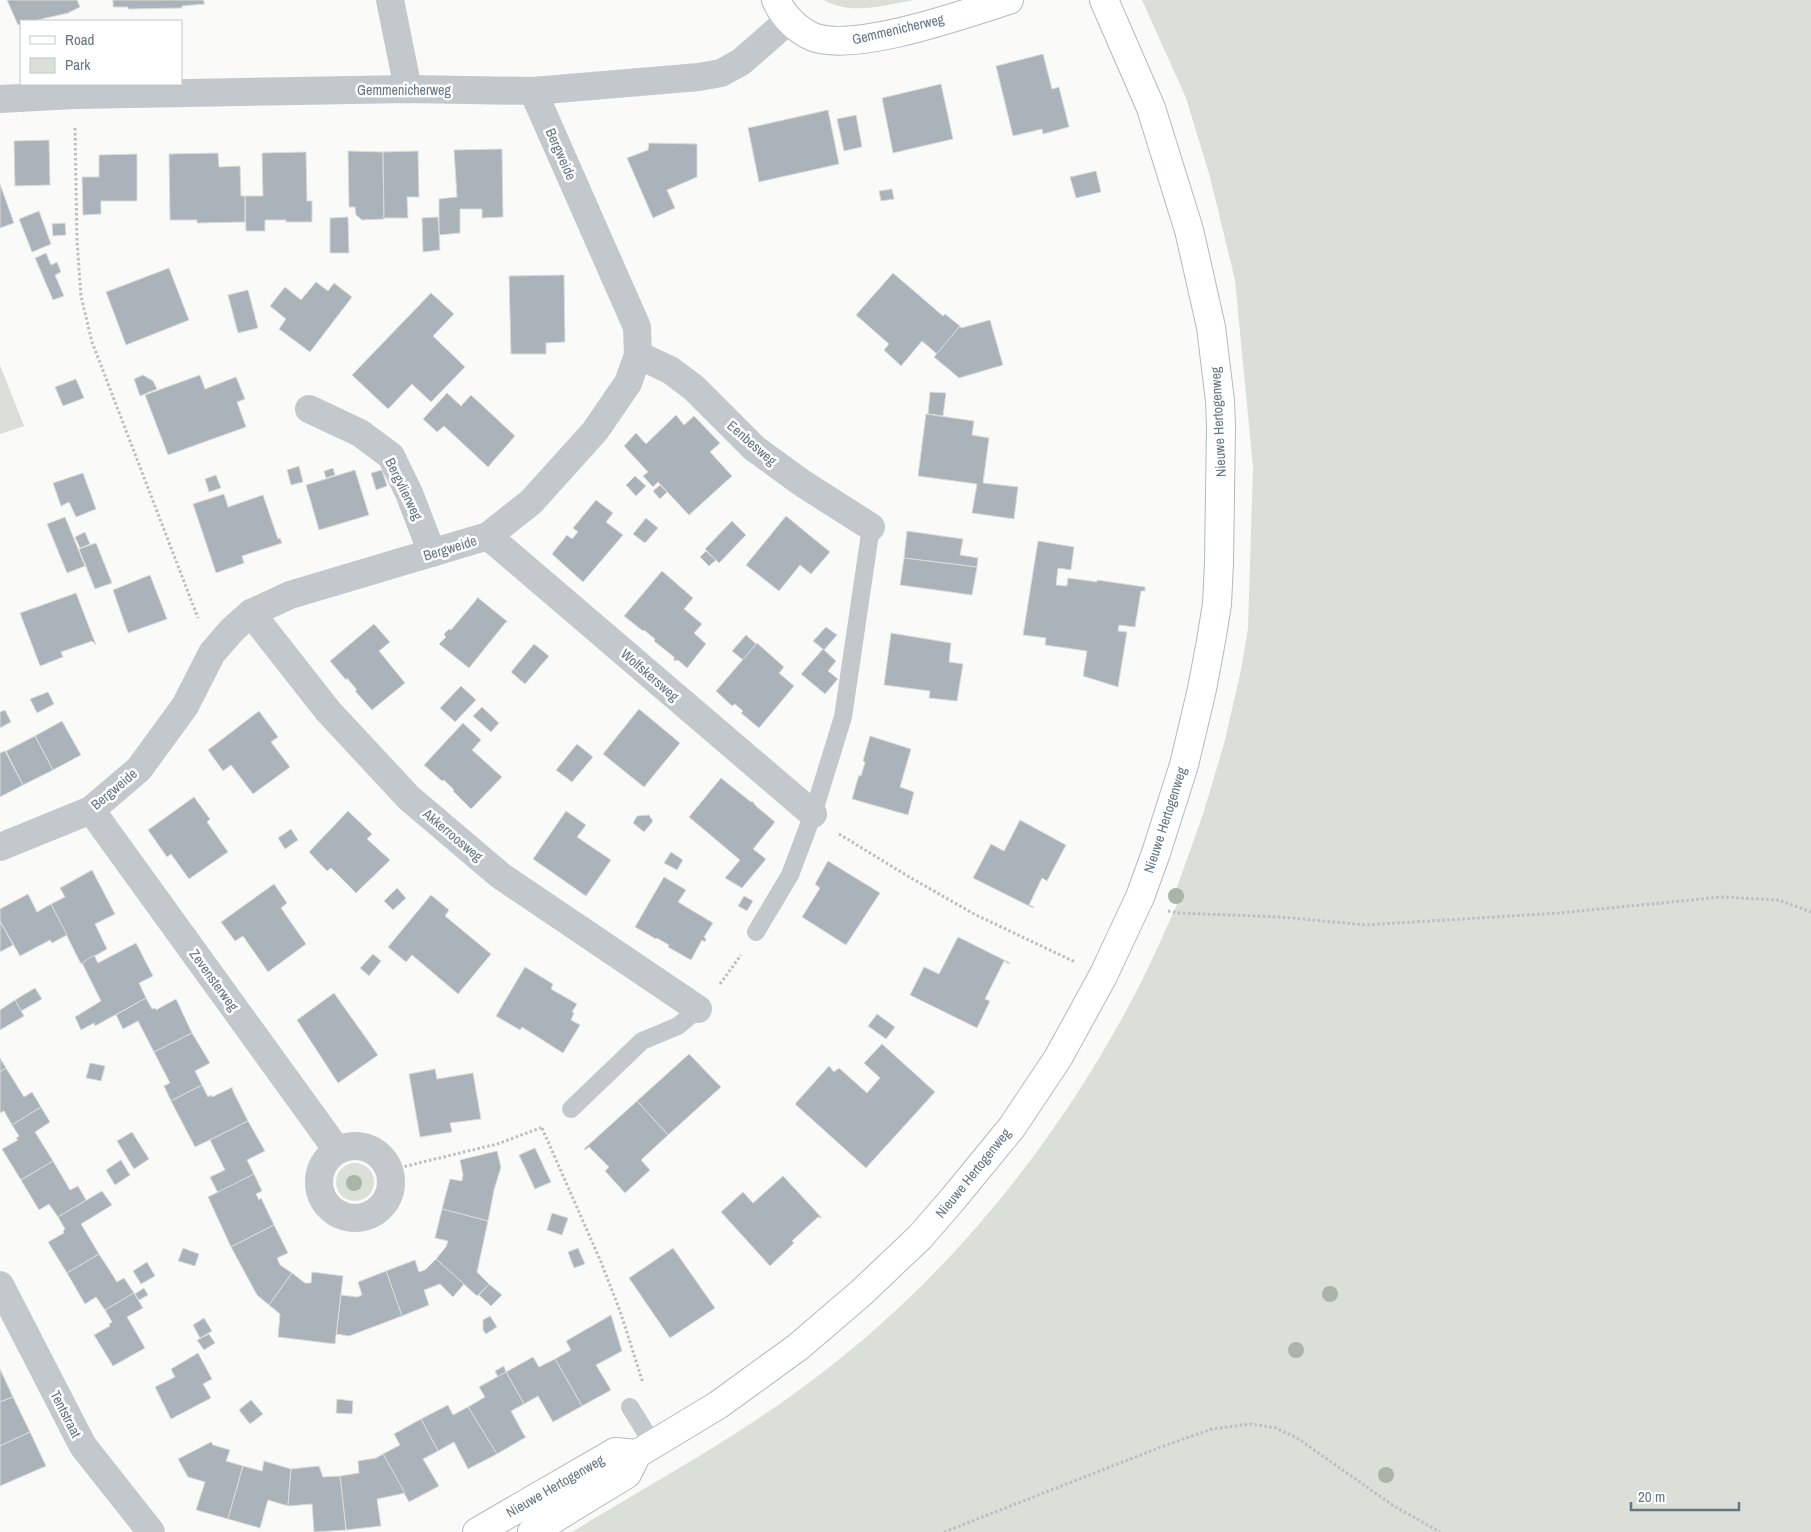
<svg xmlns="http://www.w3.org/2000/svg" width="1811" height="1532" viewBox="0 0 1811 1532" font-family="'Archivo Narrow',sans-serif">
<rect width="100%" height="100%" fill="#fafaf8"/>
<!-- green -->
<g fill="#dadfd7">
<path d="M824 0H914C885 5 851 16 824 0Z"/>
<path d="M1142 0H1811V1532H572C653 1482 738 1437 814 1379 944 1281 1050 1152 1127 1009 1146 975 1161 940 1177 904L1175 899 1176 890 1203 814 1224 744 1241 670 1248 628 1253 467 1235 280 1210 177 1186 98Z"/>
<path d="M0 365 24 426 0 434Z"/>
<circle cx="355" cy="1182" r="19"/>
</g>
<!-- building -->
<g fill="#aab3b9" stroke="#dcdcda">
<path d="M7 0H77L80 7 68 13 33 21H21V24L18 25Z"/>
<path d="M113 0H203L205 4 182 6V8L128 9V7H113Z"/>
<path d="M1043 54 1052 89 1059 87 1069 127 1043 134 1042 129 1013 136 996 66Z"/>
<path d="M941 84 953 139 893 153 882 98Z"/>
<path d="M828 110 839 164 759 182 748 128Z"/>
<path d="M856 115 862 147 844 151 837 119Z"/>
<path d="M49 140 50 185 15 186 14 141Z"/>
<path d="M649 143 697 144V177L667 190 675 208 653 218 627 158 648 150Z"/>
<path d="M502 149 503 217 482 218V209H460V233L439 235V199L457 197 454 150Z"/>
<path d="M348 151 383 152 384 219 362 220 356 215 355 207H349Z"/>
<path d="M417 151H418L419 197H407L408 218H384L383 152Z"/>
<path d="M306 152 307 201H312V222H286V220H265V231H246L245 196H263L262 153Z"/>
<path d="M218 153 219 167 240 166 241 196H245V222L197 223V220H170L169 154Z"/>
<path d="M137 154V201H101V214L83 215 82 177H99V155Z"/>
<path d="M1096 171 1101 192 1076 198 1070 177Z"/>
<path d="M0 184 14 223 0 228Z"/>
<path d="M892 189 894 199 881 201 879 191Z"/>
<path d="M39 211 51 244 32 252 19 219Z"/>
<path d="M348 217 349 253H330V218Z"/>
<path d="M438 217 440 250 423 252 422 218Z"/>
<path d="M65 223 66 235 53 236 52 224Z"/>
<path d="M46 253 51 265 57 262 61 272 55 275 64 296 53 300 35 258Z"/>
<path d="M169 268 189 320 126 345 106 292Z"/>
<path d="M893 273 943 316 945 314 960 326 937 354 922 341 901 366 884 350 889 344 856 315Z"/>
<path d="M564 275 565 342 546 343V354H511L509 276Z"/>
<path d="M316 282 328 291 334 283 352 297 310 352 279 329 286 319 270 306 285 287 301 300Z"/>
<path d="M248 290 258 328 238 333 228 295Z"/>
<path d="M431 293 454 314 433 336 465 367 431 402 412 384 388 409 352 375Z"/>
<path d="M990 320 1003 365 959 378 934 357 960 326 961 328Z"/>
<path d="M143 375 153 381 157 389 140 396 134 379Z"/>
<path d="M200 375 205 389 236 377 245 399 237 402 246 427 168 455 145 395Z"/>
<path d="M76 379 84 398 63 406 55 387Z"/>
<path d="M930 392 946 393 943 416 928 414Z"/>
<path d="M447 393 461 406 471 395 515 436 488 467 444 426 437 432 423 419Z"/>
<path d="M926 414 974 421 972 435 989 438 983 483 1018 487 1014 519 972 513 977 484 918 476Z"/>
<path d="M676 415 684 425 694 416 720 443 710 452 732 476 689 515 658 482 653 487 643 476 648 472 624 446 636 433 646 444Z"/>
<path d="M299 466 303 482 291 485 287 470Z"/>
<path d="M333 468 335 475 326 478 324 471Z"/>
<path d="M355 470 369 515 319 530 306 485Z"/>
<path d="M382 470 387 486 376 490 371 473Z"/>
<path d="M83 473 96 509 76 517 69 502 61 506 53 483Z"/>
<path d="M216 475 221 488 209 492 205 479Z"/>
<path d="M635 476 646 486 636 496 626 485Z"/>
<path d="M660 485 667 492 660 499 653 491Z"/>
<path d="M224 494 228 507 263 495 278 539 280 538 282 543 242 556 244 563 216 573 193 504Z"/>
<path d="M596 500 613 513 606 522 623 535 583 582 552 554 567 535 572 539 578 532 573 528Z"/>
<path d="M786 516 830 552 811 574 800 565 779 591 746 565Z"/>
<path d="M65 517 85 566 67 573 47 524Z"/>
<path d="M646 518 658 528 645 543 633 534Z"/>
<path d="M732 521 746 535 719 563 705 549Z"/>
<path d="M907 531 963 539 960 555 978 558 977 567 904 558Z"/>
<path d="M85 532 90 544 80 548 75 537Z"/>
<path d="M1038 541 1074 547 1071 570 1058 568 1056 585 1067 586 1068 578 1097 582V580L1145 587V591H1141L1135 627 1119 625 1118 631 1127 632 1118 687 1083 676 1087 651 1045 645 1046 638 1023 635Z"/>
<path d="M96 543 112 583 95 589 79 549Z"/>
<path d="M706 551 716 560 709 566 700 557Z"/>
<path d="M904 558 977 567 972 595 900 585Z"/>
<path d="M662 571 693 598 684 609 702 624 694 633 706 644 687 668 678 660 674 661V657L654 641 655 639 644 630 643 631 624 616Z"/>
<path d="M150 575 167 619 128 633 113 590Z"/>
<path d="M76 593 96 645 92 641 61 652 63 657 40 666 20 613Z"/>
<path d="M477 597 508 622H506L469 668 439 644 446 637 444 634 449 629 451 630 477 599Z"/>
<path d="M374 624 390 642 379 651 405 683 372 710 355 691 357 690 347 678 346 680 330 661Z"/>
<path d="M826 627 837 635 824 650 813 641Z"/>
<path d="M891 633 951 643 949 662 963 664 957 701 929 698 930 691 884 685Z"/>
<path d="M746 635 756 644 743 660 732 651Z"/>
<path d="M757 643 784 667 779 673 794 686 759 728 741 713 743 711 735 704 732 706 716 691Z"/>
<path d="M534 644 549 656 525 684 511 672Z"/>
<path d="M823 649 836 661 828 671 838 679 825 694 801 674Z"/>
<path d="M461 686 476 700 455 722 440 708Z"/>
<path d="M48 692 54 704 37 713 30 699Z"/>
<path d="M482 707 499 723 491 732 473 716Z"/>
<path d="M639 709 680 743 644 787 603 754Z"/>
<path d="M5 710 11 722 0 728V712Z"/>
<path d="M259 711 278 737 271 742 290 767 253 794 231 765 223 771 208 750Z"/>
<path d="M62 721 81 755 53 770 35 736Z"/>
<path d="M463 723 481 740 472 750 502 777 471 809 453 791 454 790 444 780 442 781 424 765Z"/>
<path d="M35 736 53 770 23 785 6 751Z"/>
<path d="M870 736 911 749 900 787 914 792 908 815 852 799 859 775 861 776 865 762 863 761Z"/>
<path d="M577 744 593 757 572 782 556 770Z"/>
<path d="M5 751 23 785 0 797V753Z"/>
<path d="M721 778 751 802 752 801 756 806 775 822 753 849 766 859 742 888 725 878 740 860 689 817Z"/>
<path d="M194 797 210 819 207 822 228 852 189 879 171 854 167 857 148 830Z"/>
<path d="M348 811 372 834 367 839 390 860 356 893 331 868 327 871 309 852Z"/>
<path d="M566 811 586 825 577 837 611 860 586 896 533 859Z"/>
<path d="M649 815 653 821 644 832 633 823 637 816Z"/>
<path d="M1020 820 1066 845 1047 881 1042 878 1029 905 1034 907 1033 908 973 878 991 844 1004 851Z"/>
<path d="M291 829 298 840 285 849 278 838Z"/>
<path d="M671 852 683 860 677 870 664 863Z"/>
<path d="M828 861 880 893 846 945 802 917 820 888 815 884Z"/>
<path d="M92 870 115 914 95 924 107 949 81 964 51 904 65 897 60 888Z"/>
<path d="M664 877 686 890 678 902 713 923 704 937 706 939 705 942 702 940 691 960 668 947 669 945 657 938 656 939 635 927Z"/>
<path d="M274 884 287 903 281 908 306 944 268 972 243 936 235 941 221 922Z"/>
<path d="M397 888 406 898 393 910 384 901Z"/>
<path d="M28 894 37 912 51 904 67 935 52 943 50 940 20 956 0 921V909Z"/>
<path d="M431 895 449 910 445 916 491 954 458 994 412 955 406 962 388 947Z"/>
<path d="M744 896 753 901 747 911 738 906Z"/>
<path d="M0 921 13 945 0 952Z"/>
<path d="M958 937 1010 963 1009 964 1004 961 985 999 990 1001 977 1028 910 995 924 967 939 974Z"/>
<path d="M136 943 153 976 139 983 146 998 95 1026 94 1023 81 1030 75 1017 101 1001 82 963 94 955 98 963Z"/>
<path d="M373 954 381 961 369 976 360 968Z"/>
<path d="M525 967 553 984 551 989 577 1004 572 1012 574 1013 571 1020 580 1025 563 1053 522 1027 520 1030 496 1016Z"/>
<path d="M35 988 42 999 21 1011 15 1000Z"/>
<path d="M334 993 378 1055 338 1083 297 1020Z"/>
<path d="M146 998 152 1009 155 1008 156 1010 176 999 192 1033 154 1052 138 1021 123 1029 116 1015Z"/>
<path d="M15 1000 24 1016 0 1030V1010Z"/>
<path d="M877 1014 895 1027 886 1039 868 1026Z"/>
<path d="M192 1033 210 1063 195 1071 202 1085 171 1101 164 1086 170 1083 154 1052Z"/>
<path d="M882 1044 935 1092 866 1168 795 1104 829 1066 834 1072 839 1068 867 1093 880 1078 864 1063Z"/>
<path d="M689 1054 721 1087 668 1135 637 1101Z"/>
<path d="M0 1058 6 1068 0 1072Z"/>
<path d="M90 1063 105 1066 101 1081 86 1078Z"/>
<path d="M6 1068 24 1097 32 1092 41 1107 12 1125 4 1111 0 1113V1072Z"/>
<path d="M435 1069 437 1079 473 1073 481 1119 450 1123 452 1132 420 1137 409 1074Z"/>
<path d="M202 1085 208 1097 211 1095 212 1097 233 1087 232 1089 248 1121 195 1147 171 1101Z"/>
<path d="M637 1101 668 1135 641 1160 650 1170 625 1193 605 1171 609 1167 589 1147 585 1150 584 1149Z"/>
<path d="M41 1107 50 1122 35 1132 53 1161 21 1180 2 1149 18 1140 16 1138 19 1136 12 1125Z"/>
<path d="M248 1121 265 1151 247 1160 254 1174 218 1193 210 1177 225 1170 210 1140Z"/>
<path d="M132 1132 149 1159 134 1169 117 1141Z"/>
<path d="M535 1148 551 1182 535 1189 519 1155Z"/>
<path d="M497 1151 501 1167 494 1190 488 1221 442 1209 450 1179 462 1181 463 1175 460 1160Z"/>
<path d="M121 1160 130 1175 115 1185 106 1170Z"/>
<path d="M53 1161 70 1190 78 1186 86 1200 58 1217 49 1204 39 1210 21 1180Z"/>
<path d="M254 1174 262 1191 256 1194 259 1200 261 1198 274 1225 231 1247 208 1197Z"/>
<path d="M783 1176 822 1218 818 1217 792 1241 794 1243 770 1266 721 1212 743 1192 753 1203Z"/>
<path d="M102 1191 112 1205 81 1224 99 1254 67 1273 48 1242 64 1233 63 1231 65 1229 58 1217Z"/>
<path d="M442 1209 488 1221 477 1272 489 1284 477 1296 436 1259 446 1247 448 1241 435 1238Z"/>
<path d="M552 1213 568 1218 562 1235 547 1230Z"/>
<path d="M274 1225 288 1253 277 1258 280 1265 292 1273 269 1305 257 1295 231 1247Z"/>
<path d="M183 1248 199 1254 195 1266 178 1261Z"/>
<path d="M578 1248 585 1264 574 1268 568 1252Z"/>
<path d="M673 1248 715 1308 670 1338 629 1278Z"/>
<path d="M99 1254 117 1282 124 1278 134 1293 105 1310 96 1297 85 1304 67 1273Z"/>
<path d="M436 1259 464 1284 453 1297 440 1284 424 1290 429 1305 402 1316 386 1271 415 1260 419 1272 425 1270Z"/>
<path d="M147 1262 155 1276 141 1284 133 1271Z"/>
<path d="M386 1271 402 1316 349 1336 336 1334 341 1295 357 1297 362 1295 358 1282Z"/>
<path d="M312 1272 343 1276 335 1344 278 1337 280 1314 269 1305 292 1273 305 1283H311Z"/>
<path d="M489 1284 502 1295 491 1306 479 1295Z"/>
<path d="M144 1288 148 1295 139 1300 135 1294Z"/>
<path d="M134 1293 143 1308 127 1317 145 1348 113 1366 94 1335 110 1326 109 1324 112 1322 105 1310Z"/>
<path d="M611 1315 622 1351 596 1365 611 1390 582 1406 555 1359 571 1350 566 1341Z"/>
<path d="M490 1316 497 1327 486 1334 483 1330V1320Z"/>
<path d="M204 1318 212 1331 200 1338 193 1325Z"/>
<path d="M209 1334 215 1343 204 1350 197 1340Z"/>
<path d="M198 1353 212 1379 203 1384 211 1398 171 1419 155 1387 175 1377 171 1369Z"/>
<path d="M533 1357 539 1367 555 1359 582 1406 553 1422 538 1396 524 1404 506 1372Z"/>
<path d="M504 1366 506 1372 498 1377 495 1371Z"/>
<path d="M0 1369 13 1397 0 1402Z"/>
<path d="M506 1372 524 1404 511 1411 524 1435 526 1437 497 1454 468 1407 485 1397 479 1387Z"/>
<path d="M13 1397 30 1432 0 1446V1402Z"/>
<path d="M337 1399 353 1401 352 1414 336 1413Z"/>
<path d="M251 1400 263 1414 250 1424 239 1410Z"/>
<path d="M448 1405 453 1415 468 1407 497 1454 468 1469 454 1442 438 1451 421 1419Z"/>
<path d="M421 1419 438 1451 423 1459 439 1486 409 1502 383 1454 400 1445 394 1434Z"/>
<path d="M30 1432 46 1466 0 1486V1446Z"/>
<path d="M211 1442 213 1445 230 1450 226 1461 243 1466 228 1519 196 1510 205 1482 188 1477 178 1459Z"/>
<path d="M383 1454 405 1493 377 1499 381 1526 346 1530 340 1476 359 1473 358 1461 376 1458Z"/>
<path d="M264 1461 291 1469 288 1506 268 1500 260 1528 228 1519 243 1466 262 1471Z"/>
<path d="M319 1466 323 1477 340 1476 346 1530 314 1532 312 1504 288 1506 291 1469Z"/>
</g>
<g fill="none" stroke-linecap="round" stroke-linejoin="round">
<defs>
<g id="secondary">
<path d="M776 0C783 16 797 30 813 37 856 53 964 14 1009 0"/>
<path d="M477 1532 615 1452 637 1454"/>
<path d="M532 1532 627 1474 637 1454 718 1405 798 1347 861 1293 920 1237 953 1199 1012 1127 1058 1058 1103 976 1140 897 1156 853 1184 765 1202 689 1211 641 1217 604 1219 563 1221 426 1220 401 1211 327 1189 230 1151 108 1104 0"/>
</g>
</defs>
<!-- secondary casing -->
<use href="#secondary" stroke="#b3babf" stroke-width="30"/>
<!-- path -->
<g stroke="#bbbfc2" stroke-width="3" stroke-dasharray="2.5 2.5" stroke-linecap="butt">
<path d="M75 128 77 241 81 296 92 342 198 618"/>
<path d="M839 834 906 875 974 914 1075 962"/>
<path d="M1168 911 1179 913 1281 917 1365 925 1559 913 1722 897 1779 900 1811 912"/>
<path d="M720 984 741 955"/>
<path d="M542 1128 601 1262 620 1311 643 1383"/>
<path d="M390 1170 497 1144 543 1127"/>
<path d="M944 1532 1161 1447 1212 1429 1250 1424 1276 1428 1297 1438 1394 1506 1440 1532"/>
</g>
<!-- lane -->
<g stroke="#c3c8cc" stroke-width="18">
<path d="M756 932 790 875 813 814 843 717 871 527"/>
<path d="M571 1109 642 1041 678 1026 698 1009"/>
<path d="M630 1407 653 1444"/>
</g>
<!-- street -->
<g stroke="#c3c8cc" stroke-width="28">
<path d="M390 0 408 89"/>
<path d="M0 99 75 95 408 89 533 91 699 77 721 73 741 62 789 20"/>
<path d="M638 355 670 370 694 388 754 448 802 483 871 527"/>
<path d="M309 409 360 433 391 456 409 493 432 553"/>
<path d="M488 536 813 814"/>
<path d="M251 613 328 711 409 798 501 876 698 1009"/>
<path d="M91 810 337 1150"/>
<path d="M0 847 91 810 139 769 185 706 212 653 232 630 251 613 290 595 488 536 531 502 595 431 628 383 638 355 637 327 533 91"/>
<circle cx="355" cy="1182" r="36"/>
<path d="M0 1285 83 1446 151 1532"/>
</g>
<!-- secondary -->
<use href="#secondary" stroke="#fff" stroke-width="28"/>
</g>
<!-- trees -->
<g fill="#aab4a7">
<circle cx="1176" cy="896" r="8"/>
<circle cx="354" cy="1183" r="8"/>
<circle cx="1330" cy="1294" r="8"/>
<circle cx="1296" cy="1350" r="8"/>
<circle cx="1386" cy="1475" r="8"/>
</g>
<g text-anchor="middle" stroke-width="5" stroke-linejoin="round" paint-order="stroke">
<!-- street labels -->
<g font-size="14" fill="#657683" stroke="#fff">
<text transform="translate(898 29) rotate(-13)" y="5">Gemmenicherweg</text>
<text x="404" y="95">Gemmenicherweg</text>
<text transform="translate(561 154) rotate(66)" y="5">Bergweide</text>
<text transform="translate(1218 422) rotate(-93)" y="5">Nieuwe Hertogenweg</text>
<text transform="translate(752 443) rotate(41)" y="5">Eenbesweg</text>
<text transform="translate(404 489) rotate(64)" y="5">Bergvlierweg</text>
<text transform="translate(450 548) rotate(-17)" y="5">Bergweide</text>
<text transform="translate(650 675) rotate(41)" y="5">Wolfskersweg</text>
<text transform="translate(114 789) rotate(-40)" y="5">Bergweide</text>
<text transform="translate(1165 820) rotate(-72)" y="5">Nieuwe Hertogenweg</text>
<text transform="translate(453 835) rotate(40)" y="5">Akkerroosweg</text>
<text transform="translate(214 980) rotate(54)" y="5">Zevensterweg</text>
<text transform="translate(973 1173) rotate(-51)" y="5">Nieuwe Hertogenweg</text>
<text transform="translate(66 1414) rotate(63)" y="5">Tentstraat</text>
<text transform="translate(555 1486) rotate(-30)" y="5">Nieuwe Hertogenweg</text>
</g>
</g>
<!-- legend -->
<rect x="20" y="20" width="162" height="65" fill="#ffffff" stroke="#c1c8cd"/>
<rect x="30" y="36" width="25" height="8" fill="#ffffff" stroke="#c1c8cd"/>
<text x="65" y="45" font-size="15" fill="#657683">Road</text>
<rect x="30" y="58" width="25" height="15" fill="#dadfd7" stroke="#c1c8cd"/>
<text x="65" y="70" font-size="15" fill="#657683">Park</text>
<!-- scale -->
<path d="M1631 1502v8h108v-8" fill="none" stroke="#657683" stroke-width="2.5"/>
<text x="1638" y="1502" font-size="15" fill="#657683" stroke="#ffffff" stroke-width="4" paint-order="stroke">20 m</text>
</svg>
